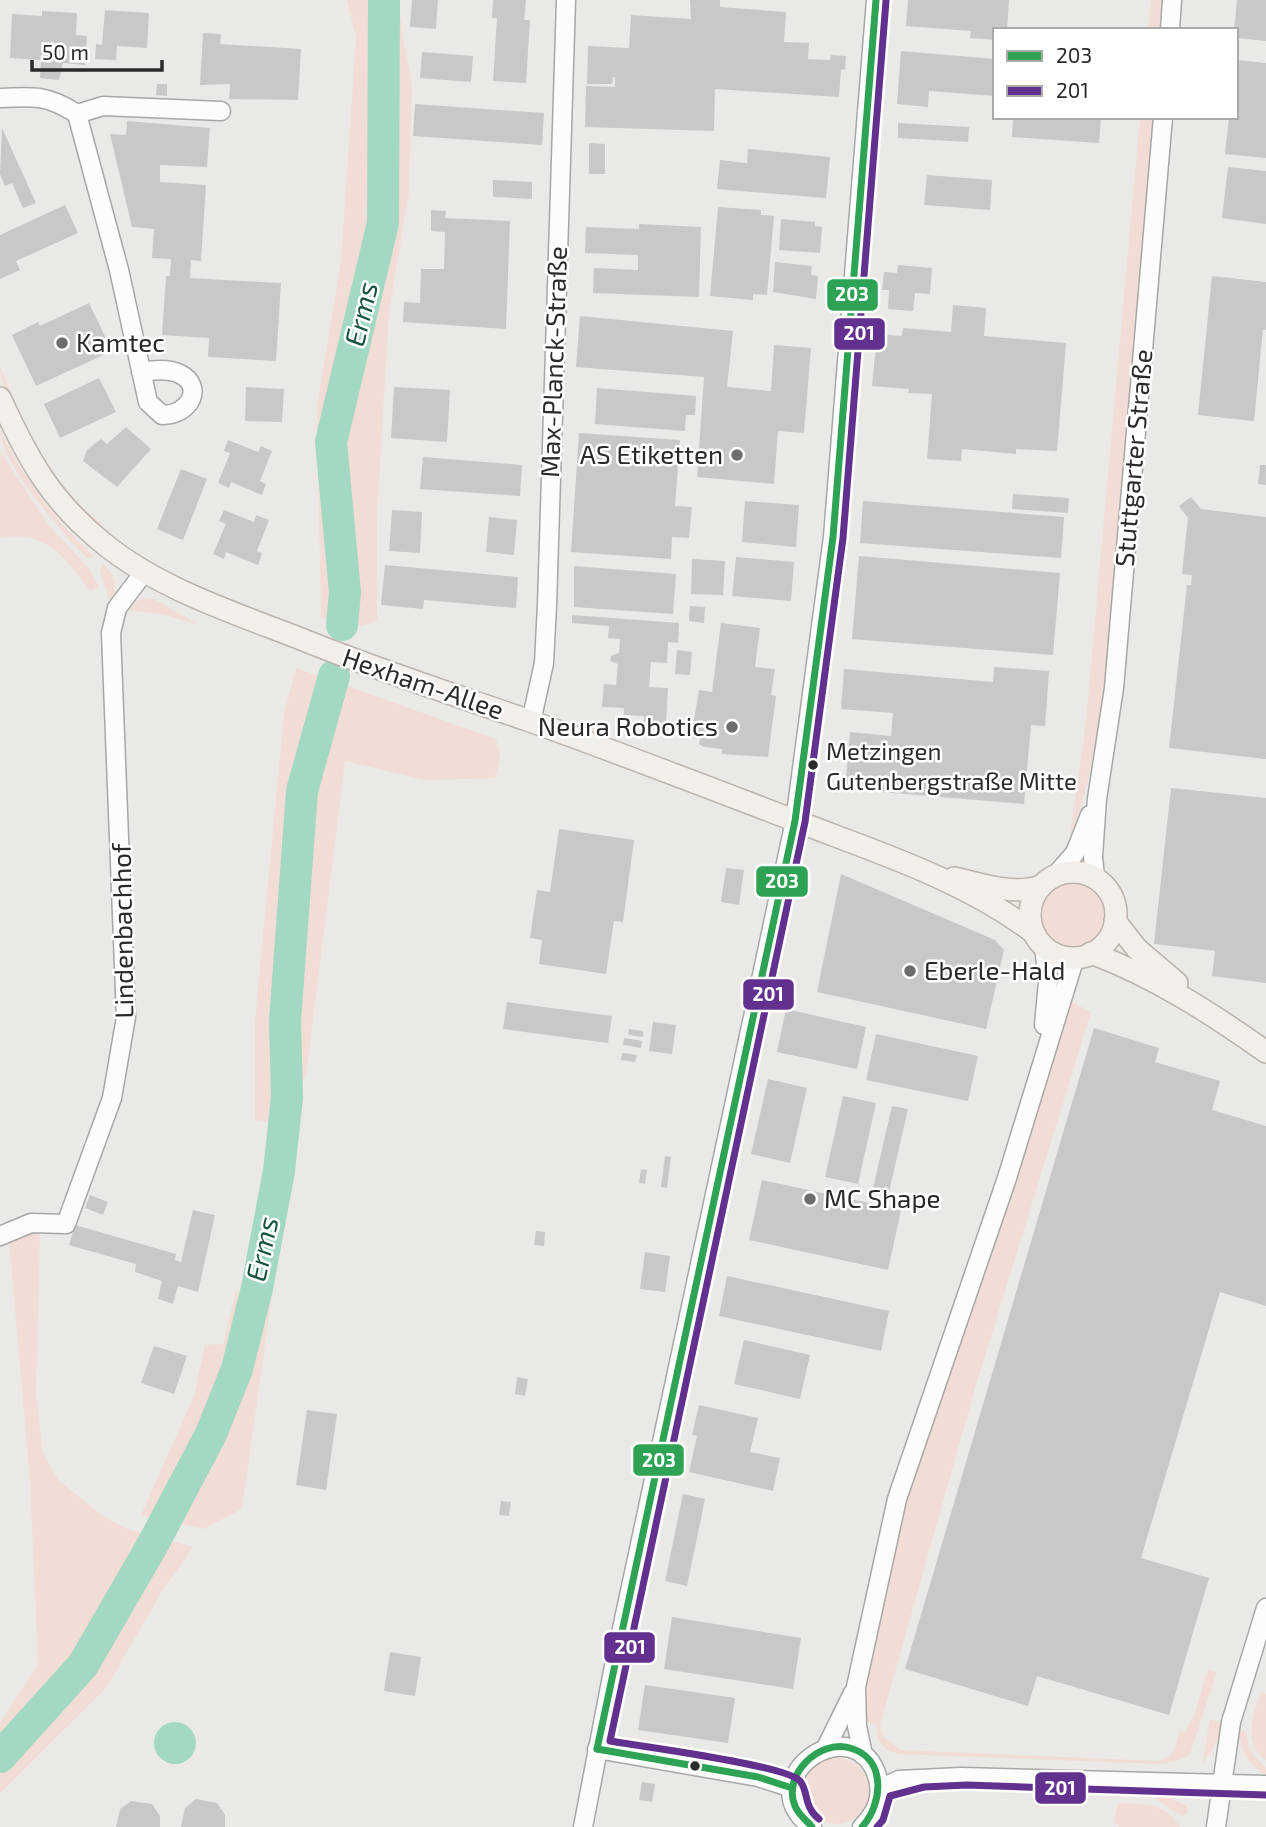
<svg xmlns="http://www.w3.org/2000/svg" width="1266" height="1827" viewBox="0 0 1266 1827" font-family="'Exo 2',sans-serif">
<rect width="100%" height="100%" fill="#eae9e6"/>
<!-- green -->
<g fill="#f2dcd6">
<path d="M347 0H397L412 87 409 193 389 312 377 515V620L363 626 321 618 317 407 341 260 356 38Z"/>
<path d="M1151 0H1162L1160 30H1148Z"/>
<path d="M1140 117H1153C1140 272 1130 427 1113 582 1105 668 1102 756 1070 837L1086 721Z"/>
<path d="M0 366C22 423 52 486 102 524V530C87 515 68 501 55 484 35 457 0 398 0 366Z"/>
<path d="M0 429C21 477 56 521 94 557L87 558C63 533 0 463 0 429Z"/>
<path d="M0 451 47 523 90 570 99 587 90 591C63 556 48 530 0 538Z"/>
<path d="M102 563C116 575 118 586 111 603L100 572Z"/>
<path d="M145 598 154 599 199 625 165 615 129 610 137 601Z"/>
<path d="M296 668 496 739 500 757 495 778 425 780 345 761 306 1076 272 1122 255 1120V1020L284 714Z"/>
<circle cx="1073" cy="914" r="33"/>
<path d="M1070 1001 1091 1012 976 1385 880 1725 883 1736 900 1750 1157 1761C1175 1758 1175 1746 1180 1731L1184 1732 1194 1716 1208 1669 1217 1672 1190 1754 1177 1761 1160 1764 898 1754C880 1748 878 1742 876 1724L866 1722 868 1666 887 1562Z"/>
<path d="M30 1228 40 1236 36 1394 43 1453 58 1480 103 1516 127 1529 193 1547 162 1591 106 1688 0 1793V1723L38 1664 30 1480 9 1240Z"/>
<path d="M236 1291 271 1301 242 1509 203 1529 141 1515 194 1396 205 1345 223 1344Z"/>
<path d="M1261 1692 1266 1694V1760C1242 1743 1253 1715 1261 1692Z"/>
<path d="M1210 1719 1222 1723 1215 1745 1202 1764Z"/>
<path d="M1239 1730 1246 1732 1249 1749 1266 1768V1775C1248 1764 1240 1751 1239 1730Z"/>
<circle cx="836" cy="1791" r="33"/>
<path d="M1155 1792 1187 1806V1814L1182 1816 1155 1799Z"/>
<path d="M1118 1803C1144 1804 1165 1802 1180 1827H1119L1114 1821Z"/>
</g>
<!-- water -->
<circle fill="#a3d8c2" cx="175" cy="1743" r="21"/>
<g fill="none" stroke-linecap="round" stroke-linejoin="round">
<!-- river -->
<g stroke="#a3d8c2" stroke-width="32">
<path d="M342 625 345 592 331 442 383 223 384 0"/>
<path d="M0 1757 83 1665 153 1544 211 1434 237 1369 257 1288 279 1171 287 1097 285 1021 302 791 334 676"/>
</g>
</g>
<!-- building -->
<g fill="#c8c9c7">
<path d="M412 0H438L436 29 410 27Z"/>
<path d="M493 0H526L524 20H530L526 83 493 81 497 18H492Z"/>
<path d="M690 0H720V7L786 12 784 42 809 43 808 59 830 60 831 55 846 56 845 70 841 69 839 97 715 89 714 131 585 127 586 86 615 87V77H613L612 84H587L588 46 629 48 631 15 691 19Z"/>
<path d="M908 0H1009L1007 30H995V40L970 38 971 31 906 26Z"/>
<path d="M1237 0H1266V41L1236 38 1234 30Z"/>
<path d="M105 10 149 13 147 48 117 46 116 60 95 59 96 44 102 45Z"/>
<path d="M42 11 77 13 76 35 87 36 85 65 63 63 59 80 40 78 41 60 10 58 12 14 42 16Z"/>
<path d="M203 33 221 34 220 44 301 49 298 100 229 99 230 84 200 85Z"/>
<path d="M901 51 995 59V96L929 91 928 107 897 104Z"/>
<path d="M422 52 473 56 471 82 420 78Z"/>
<path d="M1236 60 1266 63V158L1225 154 1229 117H1236Z"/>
<path d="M157 84H167V96L156 95Z"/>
<path d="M415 104 544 113 542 145 413 136Z"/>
<path d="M1013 117H1101L1099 143 1012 137Z"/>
<path d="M127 121 210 128 207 167 160 165V182L206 185 201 261 191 260 190 278 281 283 276 361 208 357 209 338 162 335 166 276H170L171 259 152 258 154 229 132 227 110 134 126 135Z"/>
<path d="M898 123 969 127 968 142 898 138Z"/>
<path d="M2 128 36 203 23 208 12 183 5 186 0 174Z"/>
<path d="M589 143 605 144V174H589Z"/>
<path d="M748 149 830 157 826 198 717 189 720 160 747 163Z"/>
<path d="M1228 167 1266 171V224L1222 218Z"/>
<path d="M927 175 992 180 990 210 924 205Z"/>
<path d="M493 180 532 182V199L493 197Z"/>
<path d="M65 205 78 233 16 261 20 270 0 279V235Z"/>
<path d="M718 207 761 210V215L774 216 767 295 753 294V300L710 296Z"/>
<path d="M431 210 446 211 445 218 510 221 506 329 403 322 404 302 420 303 421 269H444L445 232 431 231Z"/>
<path d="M781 219 815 222V226L822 227 820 253 779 250Z"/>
<path d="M639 224 701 227 699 297 593 293 594 268 638 270V255L585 253 586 227 639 229Z"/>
<path d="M775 262 812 266 811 275 818 276 816 299 773 292Z"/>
<path d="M898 265 932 268 930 294 915 293 913 311 888 309 889 290H882L884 272 897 273Z"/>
<path d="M1212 276 1266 282V330L1263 329 1254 421 1198 415Z"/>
<path d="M89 303 112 351 36 386 12 335 38 322 40 326Z"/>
<path d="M953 305 986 308 984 336 1066 343 1057 451 1016 449V454L962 449 961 461 927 459 932 394 908 393 909 389 872 386 877 334 902 336 903 328 951 332Z"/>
<path d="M580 316 733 331 727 387 771 391 774 345 811 348 804 433 778 431 774 484 697 477 704 377 576 367Z"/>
<path d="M99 378 116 412 60 438 44 404Z"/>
<path d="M246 387 284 389 282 422 245 421Z"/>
<path d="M394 387 450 390 447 442 391 438Z"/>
<path d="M597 388 696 396 695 415H686L685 431 595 424Z"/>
<path d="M126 427 151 449 117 487 83 461 87 450 101 439 107 444Z"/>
<path d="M579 433 680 440 675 506 692 507 689 538 672 537 671 559 571 552Z"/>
<path d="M228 440 258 452 261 446 272 451 260 481 266 484 262 495 231 482 229 488 218 483 230 453 224 451Z"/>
<path d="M423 457 522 465 520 496 420 489Z"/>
<path d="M1260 465H1266V485L1258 484Z"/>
<path d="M181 469 207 479 183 540 157 529Z"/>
<path d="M1013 494 1069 498 1068 513 1012 509Z"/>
<path d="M1191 497 1201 509 1266 517V759L1169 748 1187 585H1191L1192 575 1182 574 1188 518 1179 506Z"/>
<path d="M745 501 799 505 796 547 742 542Z"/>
<path d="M863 501 1064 517 1061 558 860 543Z"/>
<path d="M224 510 254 522 256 515 269 520 257 551 262 553 258 565 226 552 224 559 213 554 226 524 219 521Z"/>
<path d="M392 510 422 512 420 553 389 551Z"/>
<path d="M489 517 517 520 514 555 486 552Z"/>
<path d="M859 556 1060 573 1053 655 852 639Z"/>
<path d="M736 557 794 562 791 601 732 596Z"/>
<path d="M692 559 725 561 723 595 691 594Z"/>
<path d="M385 565 518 577 516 608 424 600 423 609 381 605Z"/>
<path d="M574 566 676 574 673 614 574 607Z"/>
<path d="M690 606 705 607 704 623 689 621Z"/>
<path d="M572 615 679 623 678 643 668 642 667 663 651 662 649 687 668 688 666 724 644 722V716L624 715V708L602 707 604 684 616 685 618 664 610 661 611 656 619 653 620 639 608 638 609 626 572 623Z"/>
<path d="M721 623 760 628 755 667 775 669 771 695 776 696 768 757 722 754V749L704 747 699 744 700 739 691 738 699 690 712 692Z"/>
<path d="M677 650 692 652 690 675 675 674Z"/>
<path d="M994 667 1049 671 1045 726 1031 725 1024 804 845 789 850 732 891 736 893 713 841 709 844 669 993 682Z"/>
<path d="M1171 788 1266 798V983L1212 976 1215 951 1154 944Z"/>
<path d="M559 829 634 840 623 922 614 921 606 974 539 964 542 940 530 938 537 890 550 892Z"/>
<path d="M726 868 744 870 739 905 721 902Z"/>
<path d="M841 874 995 940 1004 950 986 1029 817 992Z"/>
<path d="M507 1002 612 1016 608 1043 503 1029Z"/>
<path d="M786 1009 866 1027 857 1069 777 1052Z"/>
<path d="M653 1022 676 1025 672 1054 649 1051Z"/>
<path d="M1094 1028 1159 1048 1155 1062 1220 1081 1212 1110 1266 1126V1306L1220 1292 1141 1558 1209 1578 1169 1715 1037 1676 1028 1706 905 1669Z"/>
<path d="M629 1029 643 1031V1037L628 1035Z"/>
<path d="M876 1034 978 1056 968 1101 866 1080Z"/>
<path d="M624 1038 642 1041 641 1048 623 1045Z"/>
<path d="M622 1053 637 1055 635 1062 621 1060Z"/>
<path d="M768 1079 807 1088 790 1163 751 1154Z"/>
<path d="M843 1096 876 1103 858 1184 825 1177Z"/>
<path d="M892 1106 908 1109 889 1192 873 1188Z"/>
<path d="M665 1156 671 1157 667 1188 661 1187Z"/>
<path d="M641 1169 647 1170 645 1184 639 1183Z"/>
<path d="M762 1180 901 1210 888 1270 749 1240Z"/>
<path d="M90 1195 108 1202 103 1215 85 1208Z"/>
<path d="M193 1210 215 1215 198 1292 178 1286 173 1304 158 1299 162 1281 135 1272 136 1264 69 1245 75 1225 176 1254 175 1260 181 1262Z"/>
<path d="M536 1231 545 1232 544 1246 534 1245Z"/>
<path d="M645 1252 670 1256 665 1292 640 1289Z"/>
<path d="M727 1276 889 1311 881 1351 719 1316Z"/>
<path d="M744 1340 810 1355 800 1399 734 1384Z"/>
<path d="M154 1346 187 1356 174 1394 141 1383Z"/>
<path d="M517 1377 528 1379 525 1396 515 1394Z"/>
<path d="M699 1405 758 1418 750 1452 780 1458 773 1491 689 1472 697 1436 692 1435Z"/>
<path d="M307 1410 337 1414 326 1490 296 1485Z"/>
<path d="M683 1494 705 1499 687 1586 665 1581Z"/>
<path d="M501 1501 511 1502 509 1516 499 1515Z"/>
<path d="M672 1617 801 1638 793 1689 664 1669Z"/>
<path d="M390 1652 421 1657 415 1696 384 1691Z"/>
<path d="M645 1685 735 1698 728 1743 638 1730Z"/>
<path d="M642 1782 655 1784 652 1802 639 1800Z"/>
<path d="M196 1799 217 1803 225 1815V1827H181L185 1808Z"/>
<path d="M131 1801 152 1804 160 1816V1827H116L120 1809Z"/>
</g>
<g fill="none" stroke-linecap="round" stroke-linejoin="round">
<defs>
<g id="minor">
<path d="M1170 30 1172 0"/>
<path d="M0 98C33 96 48 95 77 114L119 270 148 402 162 415C191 415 204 386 180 374 168 368 153 370 141 372"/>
<path d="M77 114 103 106 221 111"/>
<path d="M531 722 544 663 547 605 566 0"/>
<path d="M1055 876 1075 853 1090 815"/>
<path d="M1095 878 1093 856 1097 799 1114 688 1163 117"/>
<path d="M1044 1025 1048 982 1044 946"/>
<path d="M0 1236 31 1223 66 1224 112 1098 126 1017 111 633 117 608 145 571"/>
<path d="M826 1748 853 1693"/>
<path d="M597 1749 758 1777 792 1788"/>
<path d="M863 1755 857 1726 856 1687 897 1499 1007 1178 1075 957"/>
<path d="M881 1788 899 1780 961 1777 1266 1785"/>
<path d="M583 1827 614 1666 795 821 833 537 876 0"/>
<path d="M812 1827C746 1777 857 1704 878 1779 883 1798 876 1813 862 1827"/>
<path d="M1216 1827 1231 1722 1266 1608"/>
</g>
<g id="major">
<path d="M0 398C28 459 50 500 103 543 159 589 235 613 301 639 375 669 452 694 527 720 617 752 707 787 796 821 876 852 965 880 1034 933"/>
<circle cx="1073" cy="915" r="43"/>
<path d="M954 878C983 884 1013 896 1041 886"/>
<path d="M1115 921 1137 949 1177 983"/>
<path d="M1091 953C1155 977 1211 1013 1266 1052"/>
</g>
</defs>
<!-- minor casing -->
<use href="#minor" stroke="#a7a7a5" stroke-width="21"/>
<!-- major casing -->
<use href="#major" stroke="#bbb3ab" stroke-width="24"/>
<!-- minor -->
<use href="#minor" stroke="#fcfcfb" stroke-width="18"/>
<!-- major -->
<use href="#major" stroke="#f2eee9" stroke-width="21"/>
<defs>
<g id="bus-1">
<path d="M597 1749 795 821 833 537 876 0"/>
<path d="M597 1749 758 1777 792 1788"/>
<path d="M812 1827C807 1821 798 1814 795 1806 782 1776 818 1739 850 1748 887 1758 883 1804 862 1827"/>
</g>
<g id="bus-2">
<path d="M819 1819C803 1806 809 1792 800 1781 786 1765 639 1746 610 1741L805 822 843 538 886 1"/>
<path d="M877 1827 883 1820 890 1796 924 1787 967 1785 1266 1795"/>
</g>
</defs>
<!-- bus-1 casing -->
<use href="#bus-1" stroke="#fffffe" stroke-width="12"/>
<!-- bus-2 casing -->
<use href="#bus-2" stroke="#fffffe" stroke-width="12"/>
<!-- bus-1 -->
<use href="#bus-1" stroke="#2ea355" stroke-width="7"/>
<!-- bus-2 -->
<use href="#bus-2" stroke="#62308e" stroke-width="7"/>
</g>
<!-- markers -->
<g fill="#6d6d6a" stroke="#fffffe" stroke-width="2.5">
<circle cx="62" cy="343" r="7"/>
<circle cx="737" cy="455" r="7"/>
<circle cx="732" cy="727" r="7"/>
<circle cx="910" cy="971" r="7"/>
<circle cx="810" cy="1199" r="7"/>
</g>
<g fill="#2a2a28" stroke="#fffffe" stroke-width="2.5">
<circle cx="813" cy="765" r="6"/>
<circle cx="695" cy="1766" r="6"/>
</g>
<g text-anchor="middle" stroke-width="5" stroke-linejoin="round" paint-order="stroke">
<!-- bus labels -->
<g font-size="24" fill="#2a2a28" stroke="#fffffe" text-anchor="start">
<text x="826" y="760">Metzingen<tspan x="826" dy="30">Gutenbergstraße Mitte</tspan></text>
</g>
<!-- poi labels -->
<g font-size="26" fill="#2a2a28" stroke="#fffffe" text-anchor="start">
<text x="76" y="352">Kamtec</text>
<text x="723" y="464" text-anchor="end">AS Etiketten</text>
<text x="718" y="736" text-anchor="end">Neura Robotics</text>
<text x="924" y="980">Eberle-Hald</text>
<text x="824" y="1208">MC Shape</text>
</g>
<!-- street labels -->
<g font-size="26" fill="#2a2a28" stroke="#fffffe">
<text transform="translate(554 362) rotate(-88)" y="9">Max-Planck-Straße</text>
<text transform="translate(1134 458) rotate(-85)" y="9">Stuttgarter Straße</text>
<text transform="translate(423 684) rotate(19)" y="9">Hexham-Allee</text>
<text transform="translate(123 931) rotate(-91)" y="9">Lindenbachhof</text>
</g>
<!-- water labels -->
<g font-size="28" font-style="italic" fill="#175440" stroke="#fffffe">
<text transform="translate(361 314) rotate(-77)" y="10">Erms</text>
<text transform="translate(262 1249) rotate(-78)" y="10">Erms</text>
</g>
</g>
<g stroke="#fffffe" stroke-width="2.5">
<rect x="826" y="278" width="53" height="34" rx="7" fill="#2ea355"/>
<rect x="833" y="317" width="53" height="34" rx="7" fill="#62308e"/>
<rect x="755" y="865" width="54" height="33" rx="7" fill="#2ea355"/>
<rect x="742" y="978" width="53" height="33" rx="7" fill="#62308e"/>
<rect x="632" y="1443" width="53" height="34" rx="7" fill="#2ea355"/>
<rect x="603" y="1631" width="53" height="33" rx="7" fill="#62308e"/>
<rect x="1034" y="1771" width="53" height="34" rx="7" fill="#62308e"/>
</g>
<g font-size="19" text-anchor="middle" font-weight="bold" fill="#fff">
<text x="852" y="301">203</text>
<text x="859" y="340">201</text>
<text x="782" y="888">203</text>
<text x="768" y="1001">201</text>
<text x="659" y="1467">203</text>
<text x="630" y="1654">201</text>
<text x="1060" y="1795">201</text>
</g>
<!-- legend -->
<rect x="993" y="28" width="245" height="91" fill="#fffffe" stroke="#aaaaa8" stroke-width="2"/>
<rect x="1007" y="51" width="35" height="10" fill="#2ea355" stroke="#aaaaa8" stroke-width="2"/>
<text x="1056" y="63" font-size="21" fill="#2a2a28">203</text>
<rect x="1007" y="86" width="35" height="10" fill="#62308e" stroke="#aaaaa8" stroke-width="2"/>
<text x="1056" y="98" font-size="21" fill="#2a2a28">201</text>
<!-- scale -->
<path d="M32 60v10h130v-10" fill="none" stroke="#2a2a28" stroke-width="3.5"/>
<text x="42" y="60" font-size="21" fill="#2a2a28" stroke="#fffffe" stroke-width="5" paint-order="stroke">50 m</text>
</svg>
